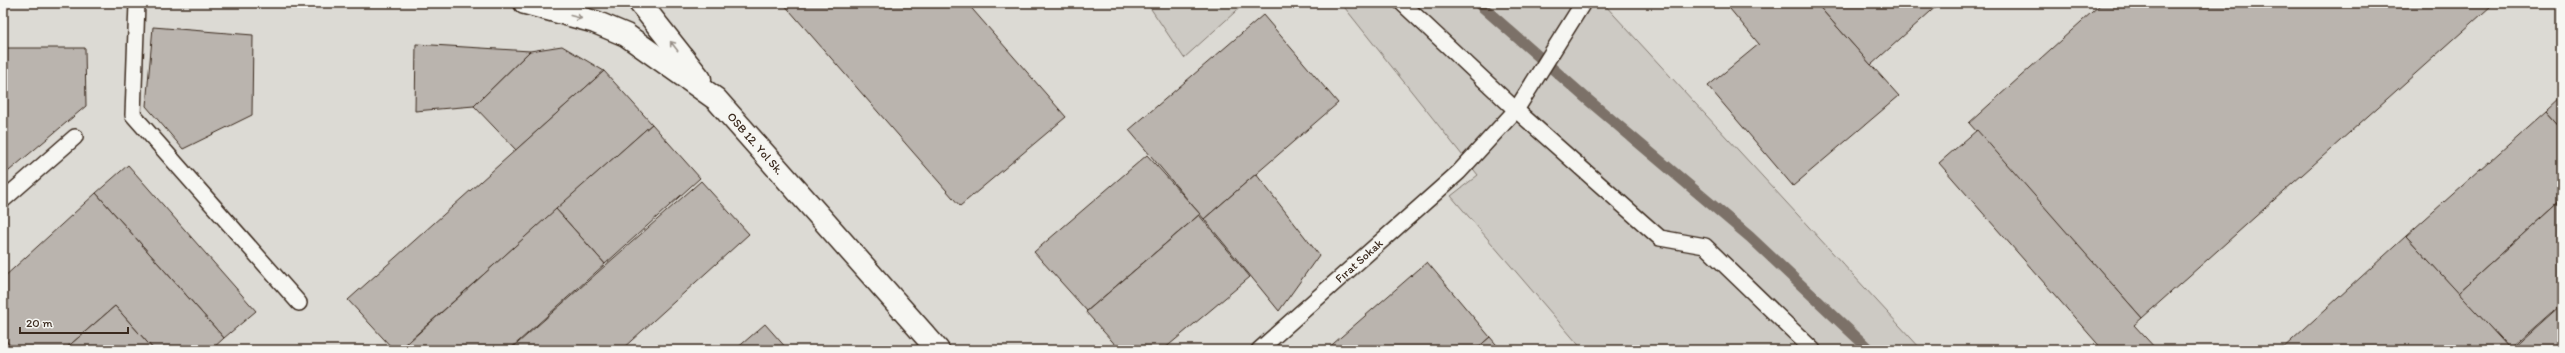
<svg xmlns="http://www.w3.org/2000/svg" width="2565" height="353" viewBox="0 0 2565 353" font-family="Itim,sans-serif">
<rect width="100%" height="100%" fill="#ebeae5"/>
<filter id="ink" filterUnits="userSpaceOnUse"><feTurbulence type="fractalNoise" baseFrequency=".025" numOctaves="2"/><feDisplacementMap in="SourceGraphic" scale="8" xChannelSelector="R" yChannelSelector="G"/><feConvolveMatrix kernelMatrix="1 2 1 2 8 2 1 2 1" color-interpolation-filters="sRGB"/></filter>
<g filter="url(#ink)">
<!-- built -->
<rect fill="#dcdad4" x="3" y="3" width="2559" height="347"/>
<!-- green -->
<g fill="#cdcac4" stroke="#847a71">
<path d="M1147 3H1245L1184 58Z"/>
<path d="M1341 3H1603L1922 350H1583L1451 196 1478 175Z"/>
</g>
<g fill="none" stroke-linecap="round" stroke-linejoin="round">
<!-- stream -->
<path stroke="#7c7167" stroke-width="11" d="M1478 3 1587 99 1750 237 1870 350"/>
</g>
<!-- building -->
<g fill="#bab4ae" stroke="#3b2a1e">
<path d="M783 3H967L1066 117 960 206Z"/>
<path d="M1725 3H1816L1899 96 1793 186 1708 86 1759 44Z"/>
<path d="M1816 3H1940L1871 65Z"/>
<path d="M2102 3H2489L2491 6 2142 318 1969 123Z"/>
<path d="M1263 15 1338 103 1204 219 1129 130Z"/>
<path d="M153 27 253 35 252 115 183 149 146 106Z"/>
<path d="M416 44 530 51 474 106 415 111Z"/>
<path d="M562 46 604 71 516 150 474 106 530 51Z"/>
<path d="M3 48H85L86 106 3 176Z"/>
<path d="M604 71 652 124 399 350H394L348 300Z"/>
<path d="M2562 96V129L2546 111Z"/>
<path d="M2546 111 2562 129V199L2458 293 2406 236Z"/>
<path d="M652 124 700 178 605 264 556 209Z"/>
<path d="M1977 130 2142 318 2134 325 2157 350H2103L1939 163Z"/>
<path d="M1147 155 1200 214 1087 311 1034 252Z"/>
<path d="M128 165 256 311 224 338 96 193Z"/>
<path d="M1256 174 1319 255 1279 311 1204 219Z"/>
<path d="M701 181 749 234 621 350H510Z"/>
<path d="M96 193 224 338 211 350H154L115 306 64 350H14L3 337V278Z"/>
<path d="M2562 199V303L2510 349 2458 293Z"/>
<path d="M556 209 605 264 509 350H400Z"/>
<path d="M1199 215 1250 277 1163 350H1120L1086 312Z"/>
<path d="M2406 236 2511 350H2281Z"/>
<path d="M1427 262 1490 337 1475 350H1326Z"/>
<path d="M2562 304V350H2513L2512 349Z"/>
<path d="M115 306 154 350H64Z"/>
<path d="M765 324 788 350H735Z"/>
<path d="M3 337 14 350H3Z"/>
<path d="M1490 337 1501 350H1475Z"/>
</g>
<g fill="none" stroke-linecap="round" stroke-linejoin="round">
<defs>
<g id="service">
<path d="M137 3 133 115 299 303"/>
<path d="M1402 3 1516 110 1660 238 1705 246 1813 350"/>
<path d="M3 200 75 137"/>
<path id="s1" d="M1259 350 1459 172 1516 110 1583 3"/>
</g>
<g id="tertiary">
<path id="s2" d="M525 3 595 22 626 35 716 99 938 350"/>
<path d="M640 3 700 79"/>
</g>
</defs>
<!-- service casing -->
<use href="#service" stroke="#3b2a1e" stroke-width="18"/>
<!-- tertiary casing -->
<use href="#tertiary" stroke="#3b2a1e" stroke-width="25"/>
<!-- service -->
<use href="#service" stroke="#f6f6f2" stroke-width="15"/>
<!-- tertiary -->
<use href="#tertiary" stroke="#f6f6f2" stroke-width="22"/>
</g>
<!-- one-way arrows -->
<defs><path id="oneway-shaft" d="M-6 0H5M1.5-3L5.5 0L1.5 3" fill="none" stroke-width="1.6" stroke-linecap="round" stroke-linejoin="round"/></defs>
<g stroke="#989088">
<use href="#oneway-shaft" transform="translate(576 17) rotate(15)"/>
<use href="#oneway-shaft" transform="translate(674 46) rotate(-128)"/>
</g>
</g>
<g text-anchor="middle" stroke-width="3" stroke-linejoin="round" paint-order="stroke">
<!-- street labels -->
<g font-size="12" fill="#3b2a1e" stroke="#f6f6f2">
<text dy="4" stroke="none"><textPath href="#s2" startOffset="276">OSB 12. Yol Sk.</textPath></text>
<text dy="4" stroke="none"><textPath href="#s1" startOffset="134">Fırat Sokak</textPath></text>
</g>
</g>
<!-- margin -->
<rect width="2565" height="353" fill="none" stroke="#f6f6f2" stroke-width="16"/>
<rect x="8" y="8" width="2549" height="337" fill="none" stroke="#3b2a1e" stroke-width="1.5" filter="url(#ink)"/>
<!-- scale -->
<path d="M20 327v6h108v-6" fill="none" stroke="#3b2a1e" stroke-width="2"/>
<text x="26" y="327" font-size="12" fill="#3b2a1e" stroke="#f6f6f2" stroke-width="3" paint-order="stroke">20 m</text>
</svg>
